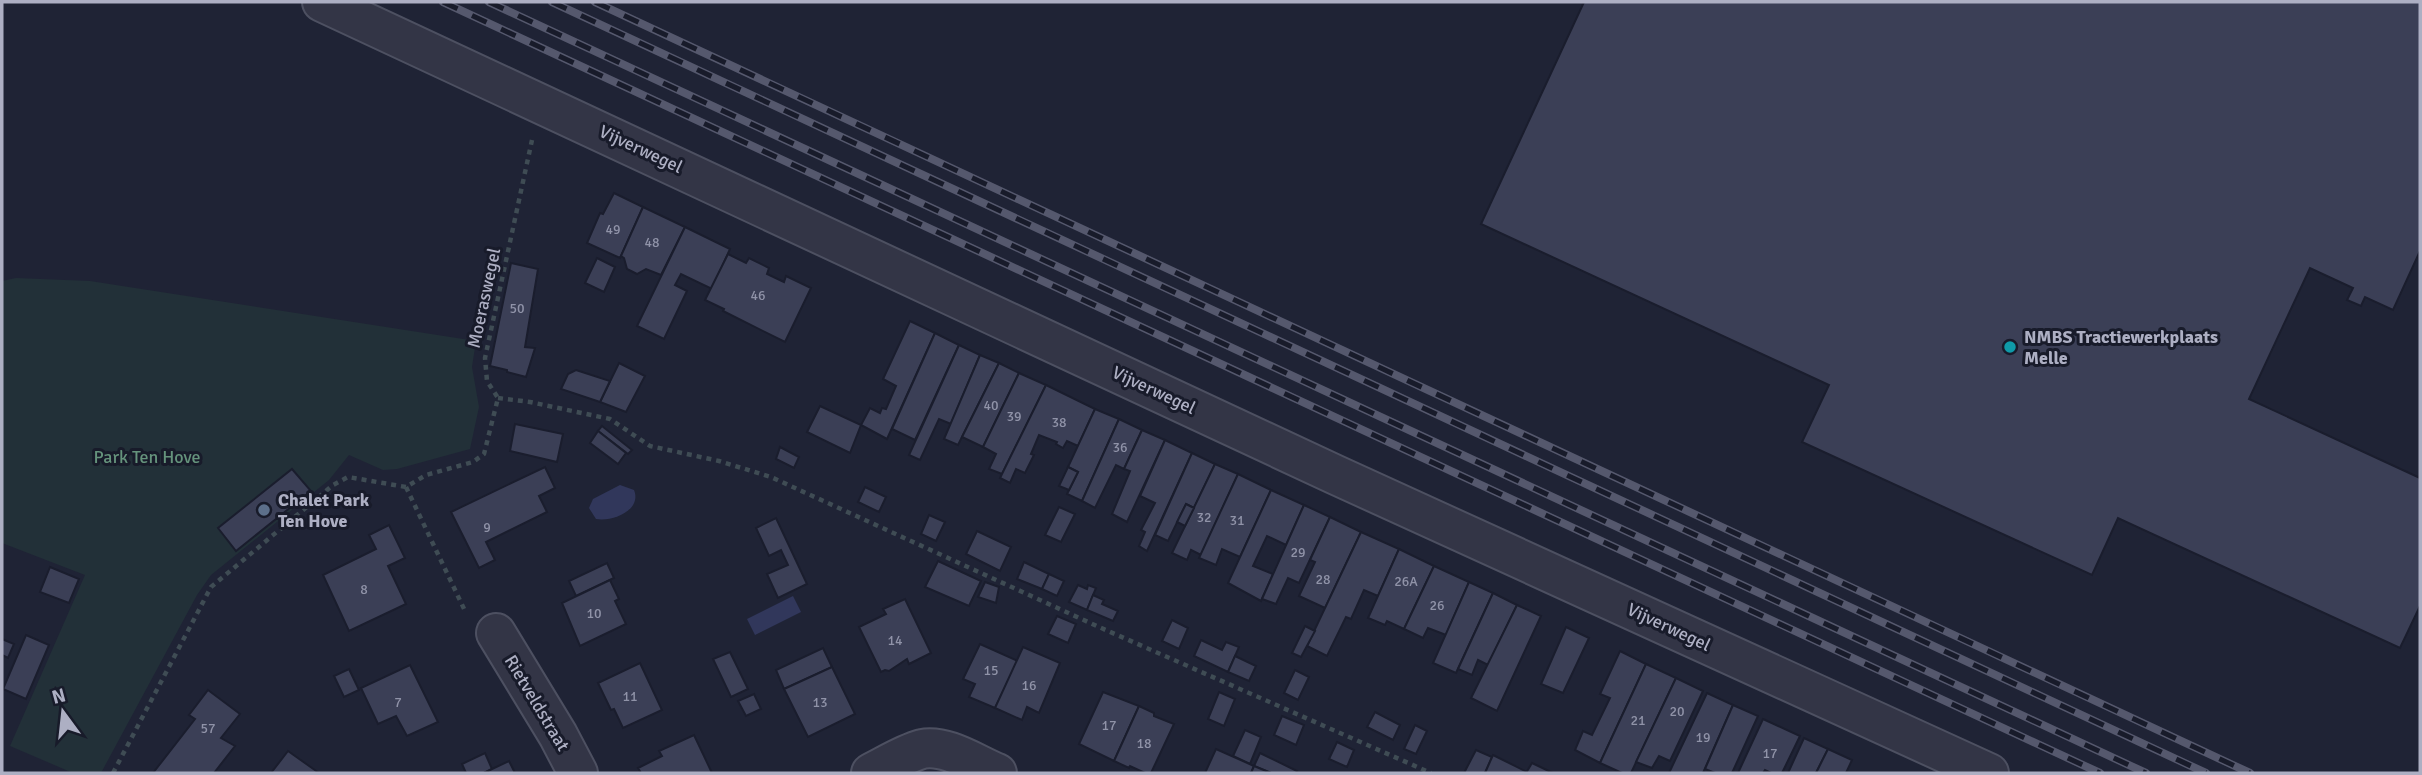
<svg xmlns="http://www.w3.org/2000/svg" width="2422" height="775" viewBox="0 0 2422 775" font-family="Signika,sans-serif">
<rect width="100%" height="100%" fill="#1f2335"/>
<!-- green -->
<path fill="#223038" d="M16 278 90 281 476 341 472 367 479 407 470 449 397 469 383 470 349 455 329 480 211 575 197 595 101 773H73L10 746 85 575 2 543V281Z"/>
<!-- water -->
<g fill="#31375b">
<path d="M620 485 634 490C642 510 613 522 596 519L589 508 593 499Z"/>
<path d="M793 596 801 612 755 635 747 619Z"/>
</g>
<!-- building -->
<g fill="#3b3f56" stroke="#1a1d2d" stroke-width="2">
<path d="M1584 2H2420V251L2393 310 2365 297 2361 306 2347 300 2353 288 2310 268 2249 399 2420 478V606L2400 648 2118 518 2092 575 1802 442 1829 385 1481 224Z"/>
<path d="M614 193 643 207 620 258 587 243 600 213 603 214Z"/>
<path d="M643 207 685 227 661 275 646 269 637 274 627 269 624 258 621 256Z"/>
<path d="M685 227 730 249 712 289 681 274 675 285 687 291 664 339 637 326Z"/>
<path d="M728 254 746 263 749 258 769 268 767 274 784 282 786 276 811 288 785 342 723 311 724 309 705 300Z"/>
<path d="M597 258 615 267 604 292 585 283Z"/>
<path d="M511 263 538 269 525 347 535 348 526 377 507 372V370L490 366Z"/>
<path d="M910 321 935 333 887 439 861 425 870 408 880 413 882 408 886 409 896 386 883 379Z"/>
<path d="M935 333 959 345 915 440 892 429Z"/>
<path d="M959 345 980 355 951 424 939 419 920 460 909 455Z"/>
<path d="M980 355 999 363 958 445 944 439Z"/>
<path d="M619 363 645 376 626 412 600 402Z"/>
<path d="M999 363 1019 373 983 447 962 437Z"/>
<path d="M576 370 610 381 600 402 561 389 568 374Z"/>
<path d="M1019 373 1046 385 1002 474 989 469 996 454 983 447Z"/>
<path d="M1046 385 1095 409 1078 446 1067 441 1063 448 1056 444 1057 442 1039 435 1031 454 1034 455 1025 473 1016 469 1010 483 1000 478Z"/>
<path d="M820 406 861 425 850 453 807 432Z"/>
<path d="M1095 409 1119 419 1082 501 1067 494 1078 472 1068 467Z"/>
<path d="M1119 419 1142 430 1124 469 1116 465 1095 508 1082 501Z"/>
<path d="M515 424 563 434 557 462 510 451Z"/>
<path d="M602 426 632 450 628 454 598 431Z"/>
<path d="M1142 430 1165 440 1127 522 1112 514 1130 471 1124 469Z"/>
<path d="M598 431 626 453 618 464 590 443Z"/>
<path d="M1165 440 1192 453 1147 551 1139 546 1145 532 1141 530 1155 503 1140 496Z"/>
<path d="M780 447 799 457 794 468 776 459Z"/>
<path d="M1192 453 1215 464 1194 508 1186 504 1168 541 1155 535Z"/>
<path d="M1215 464 1238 474 1201 555 1191 550 1187 560 1172 553Z"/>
<path d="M545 467 555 488 539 496 547 512 486 542 495 560 479 568 451 512Z"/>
<path d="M1068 467 1078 472 1069 490 1059 486Z"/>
<path d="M292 469 311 491 236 551 218 528Z"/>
<path d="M1238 474 1271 490 1240 557 1222 549 1216 565 1199 558Z"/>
<path d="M865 487 886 497 879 512 858 502Z"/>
<path d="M1271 490 1304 505 1286 545 1267 536 1253 566 1273 574 1261 601 1228 583Z"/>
<path d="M1186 504 1194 508 1185 526 1177 522Z"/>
<path d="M1304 505 1330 517 1299 583 1288 578 1276 604 1262 599Z"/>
<path d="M1059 507 1075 514 1061 542 1045 535Z"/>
<path d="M929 515 945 522 936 541 921 534Z"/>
<path d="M1330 517 1361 532 1325 608 1299 596 1315 562 1310 560Z"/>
<path d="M776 518 807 584 778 598 767 574 788 565 781 550 769 556 756 528Z"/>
<path d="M389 525 405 558 388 566 406 604 349 631 323 575 376 549 369 535Z"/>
<path d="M977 531 1011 547 1000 571 966 554Z"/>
<path d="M1361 532 1399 549 1378 596 1364 590 1351 619 1346 617 1327 656 1307 646Z"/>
<path d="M1399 549 1434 566 1404 629 1387 621 1385 625 1368 618Z"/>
<path d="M938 561 981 581 969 606 925 587Z"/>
<path d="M1024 562 1049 574 1042 589 1017 579Z"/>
<path d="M607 563 614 578 576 596 569 581Z"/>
<path d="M1434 566 1469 582 1446 635 1428 628 1423 638 1404 629Z"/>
<path d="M50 567 79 579 69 603 40 592Z"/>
<path d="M1049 574 1064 581 1057 596 1042 589Z"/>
<path d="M610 580 619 599 615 601 626 624 580 646 562 603Z"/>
<path d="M985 582 999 587 996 603 978 597Z"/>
<path d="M1469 582 1493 593 1456 673 1433 663Z"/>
<path d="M1078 585 1087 589 1088 585 1096 588 1087 610 1069 602Z"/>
<path d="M1493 593 1517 605 1488 665 1478 660 1472 675 1458 669Z"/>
<path d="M1093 595 1104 600 1102 604 1118 611 1113 621 1087 610Z"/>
<path d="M905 599 931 653 909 664 907 659 889 671 885 670 881 672 859 627 886 614 883 609Z"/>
<path d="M1517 605 1541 616 1497 711 1471 698Z"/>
<path d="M1057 616 1076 624 1068 643 1048 634Z"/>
<path d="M1172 620 1188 628 1179 649 1162 641Z"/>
<path d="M1305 626 1315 631 1301 657 1292 653Z"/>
<path d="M1566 627 1589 638 1563 693 1541 684Z"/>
<path d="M26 635 49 645 26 699 3 689Z"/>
<path d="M2 639 14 644 8 658 2 655Z"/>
<path d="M1201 640 1222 650 1226 642 1239 647 1228 672 1194 656Z"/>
<path d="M980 644 1018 661 995 708 969 697 975 684 963 679Z"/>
<path d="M1023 647 1060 663 1039 713 1027 707 1022 720 995 708Z"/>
<path d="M823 648 832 667 784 689 776 670Z"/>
<path d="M1620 651 1646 664 1600 763 1575 750 1583 731 1592 735 1610 698 1600 694Z"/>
<path d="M730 652 748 689 731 697 713 659Z"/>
<path d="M1235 656 1256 666 1249 681 1228 672Z"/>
<path d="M640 663 662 710 623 728 614 709 611 710 598 683Z"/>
<path d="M1646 664 1676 678 1631 773H1622L1600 763Z"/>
<path d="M410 665 438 722 407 736 396 716 378 724 361 688Z"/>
<path d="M832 667 855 714 808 737 784 689Z"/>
<path d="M349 669 359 690 344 697 334 676Z"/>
<path d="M1295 670 1309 677 1298 700 1284 693Z"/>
<path d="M1676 678 1703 691 1670 761 1659 756 1652 768 1636 762Z"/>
<path d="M208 690 240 714 221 738 235 746 214 773H153L195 719 189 715Z"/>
<path d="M1103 692 1139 706 1114 761 1079 744Z"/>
<path d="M1219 692 1235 699 1224 726 1208 719Z"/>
<path d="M1707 693 1733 705 1703 773H1669Z"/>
<path d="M754 694 761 709 746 716 738 701Z"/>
<path d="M1733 705 1758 716 1732 773H1715L1705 769Z"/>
<path d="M1139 706 1154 713V716L1174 724 1151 773H1145L1130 766 1129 768 1114 761Z"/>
<path d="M1375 712 1400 725 1393 740 1367 727Z"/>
<path d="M1282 716 1304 725 1296 745 1274 735Z"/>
<path d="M1763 719 1800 736 1782 773H1771L1765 770 1763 773H1738Z"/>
<path d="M1415 725 1427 731 1416 754 1404 749Z"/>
<path d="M1245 730 1261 737 1250 764 1233 756Z"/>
<path d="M694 735 712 773H641L638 768 662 756 659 751Z"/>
<path d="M1804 738 1828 749 1816 773H1788Z"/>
<path d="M1337 742 1354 750 1347 767 1329 759Z"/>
<path d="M1216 749 1254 766 1251 773H1205Z"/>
<path d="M1828 749 1852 760 1846 773H1816Z"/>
<path d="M1476 750 1492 757 1485 773H1464Z"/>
<path d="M288 751 319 773H271Z"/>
<path d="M485 753 492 769 484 773H466L462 764Z"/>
<path d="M1260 753 1297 771 1296 773H1271L1254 766Z"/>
<path d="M1493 755 1527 772 1526 773H1485Z"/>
<path d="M509 761 515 773H484L492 769Z"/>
<path d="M1532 763 1553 773H1526Z"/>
<path d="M1254 766 1271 773H1251Z"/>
</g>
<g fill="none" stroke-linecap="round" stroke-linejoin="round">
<defs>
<g id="minor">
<path d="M322 2 1336 475 1989 773"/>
<path d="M496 633 558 735 578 773"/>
<path d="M871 773C887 765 904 754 922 749 946 744 975 764 997 773"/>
</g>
</defs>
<!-- minor casing -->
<use href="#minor" stroke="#4d5061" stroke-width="42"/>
<!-- path -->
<g stroke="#3f4c54" stroke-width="4.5" stroke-dasharray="5 5" stroke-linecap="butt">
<path d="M498 398 530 402 610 419 650 446 719 461 771 477 1099 627 1431 773"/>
<path d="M406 487 466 613"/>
<path d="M113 773 211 587 333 485 348 477 406 487 426 475 473 462 484 454 498 398 487 381 485 358 532 140"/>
</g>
<!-- minor -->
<use href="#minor" stroke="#333546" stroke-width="38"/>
<defs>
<g id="rail">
<path d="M443 2 2100 773"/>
<path d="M489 2 2146 773"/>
<path d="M552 2 2206 773"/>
<path d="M595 2 2250 773"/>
</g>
</defs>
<!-- rail casing -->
<use href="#rail" stroke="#55586d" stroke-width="8"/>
<!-- rail -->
<use href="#rail" stroke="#181b2a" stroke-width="5" stroke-dasharray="16" stroke-linecap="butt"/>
</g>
<!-- markers -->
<circle fill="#0f9aa8" stroke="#181b2a" stroke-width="2.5" cx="2010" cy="347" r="7"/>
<circle fill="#5c6f8a" stroke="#181b2a" stroke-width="2.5" cx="264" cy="510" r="7"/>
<g text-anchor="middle" stroke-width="6" stroke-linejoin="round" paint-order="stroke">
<!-- number labels -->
<g font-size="14" fill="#9093a8">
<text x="613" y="234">49</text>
<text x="652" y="247">48</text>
<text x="758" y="300">46</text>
<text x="517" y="313">50</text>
<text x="991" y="410">40</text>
<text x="1014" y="421">39</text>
<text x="1059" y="427">38</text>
<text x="1120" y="452">36</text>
<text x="1204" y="522">32</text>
<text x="1237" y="525">31</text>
<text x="487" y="532">9</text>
<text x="1298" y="557">29</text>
<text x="1323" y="584">28</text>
<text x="1406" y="586">26A</text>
<text x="364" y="594">8</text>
<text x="1437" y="610">26</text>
<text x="594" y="618">10</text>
<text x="895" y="645">14</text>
<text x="991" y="675">15</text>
<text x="1029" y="690">16</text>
<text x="630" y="701">11</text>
<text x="398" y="707">7</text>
<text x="820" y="707">13</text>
<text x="1677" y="716">20</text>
<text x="1638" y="725">21</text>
<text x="1109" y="730">17</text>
<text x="208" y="733">57</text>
<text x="1703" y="742">19</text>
<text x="1144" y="748">18</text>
<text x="1770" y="758">17</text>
</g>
<!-- street labels -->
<g font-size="18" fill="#adafc3" stroke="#181b2a">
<text transform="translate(641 149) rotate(25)" y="6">Vijverwegel</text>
<text transform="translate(484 298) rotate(-78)" y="6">Moeraswegel</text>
<text transform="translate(1154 390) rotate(25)" y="6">Vijverwegel</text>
<text transform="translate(1669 627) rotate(25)" y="6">Vijverwegel</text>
<text transform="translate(537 703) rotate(59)" y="6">Rietveldstraat</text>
</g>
<!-- poi labels -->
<g font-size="18" font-weight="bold" fill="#adafc3" stroke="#181b2a" text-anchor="start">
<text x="2024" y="343">NMBS Tractiewerkplaats<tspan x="2024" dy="21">Melle</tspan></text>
<text x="278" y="506">Chalet Park<tspan x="278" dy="21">Ten Hove</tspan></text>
</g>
<!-- park labels -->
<g font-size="18" fill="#65937c" stroke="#181b2a">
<text x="147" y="463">Park Ten Hove</text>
</g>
</g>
<!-- border -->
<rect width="2422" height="775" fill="none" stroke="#adafc3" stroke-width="7"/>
<!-- north arrow -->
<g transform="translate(63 712) rotate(345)" stroke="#181b2a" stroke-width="5" paint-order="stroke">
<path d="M0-5L12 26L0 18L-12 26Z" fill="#adafc3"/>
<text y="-10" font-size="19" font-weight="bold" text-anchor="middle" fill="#adafc3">N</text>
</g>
</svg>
